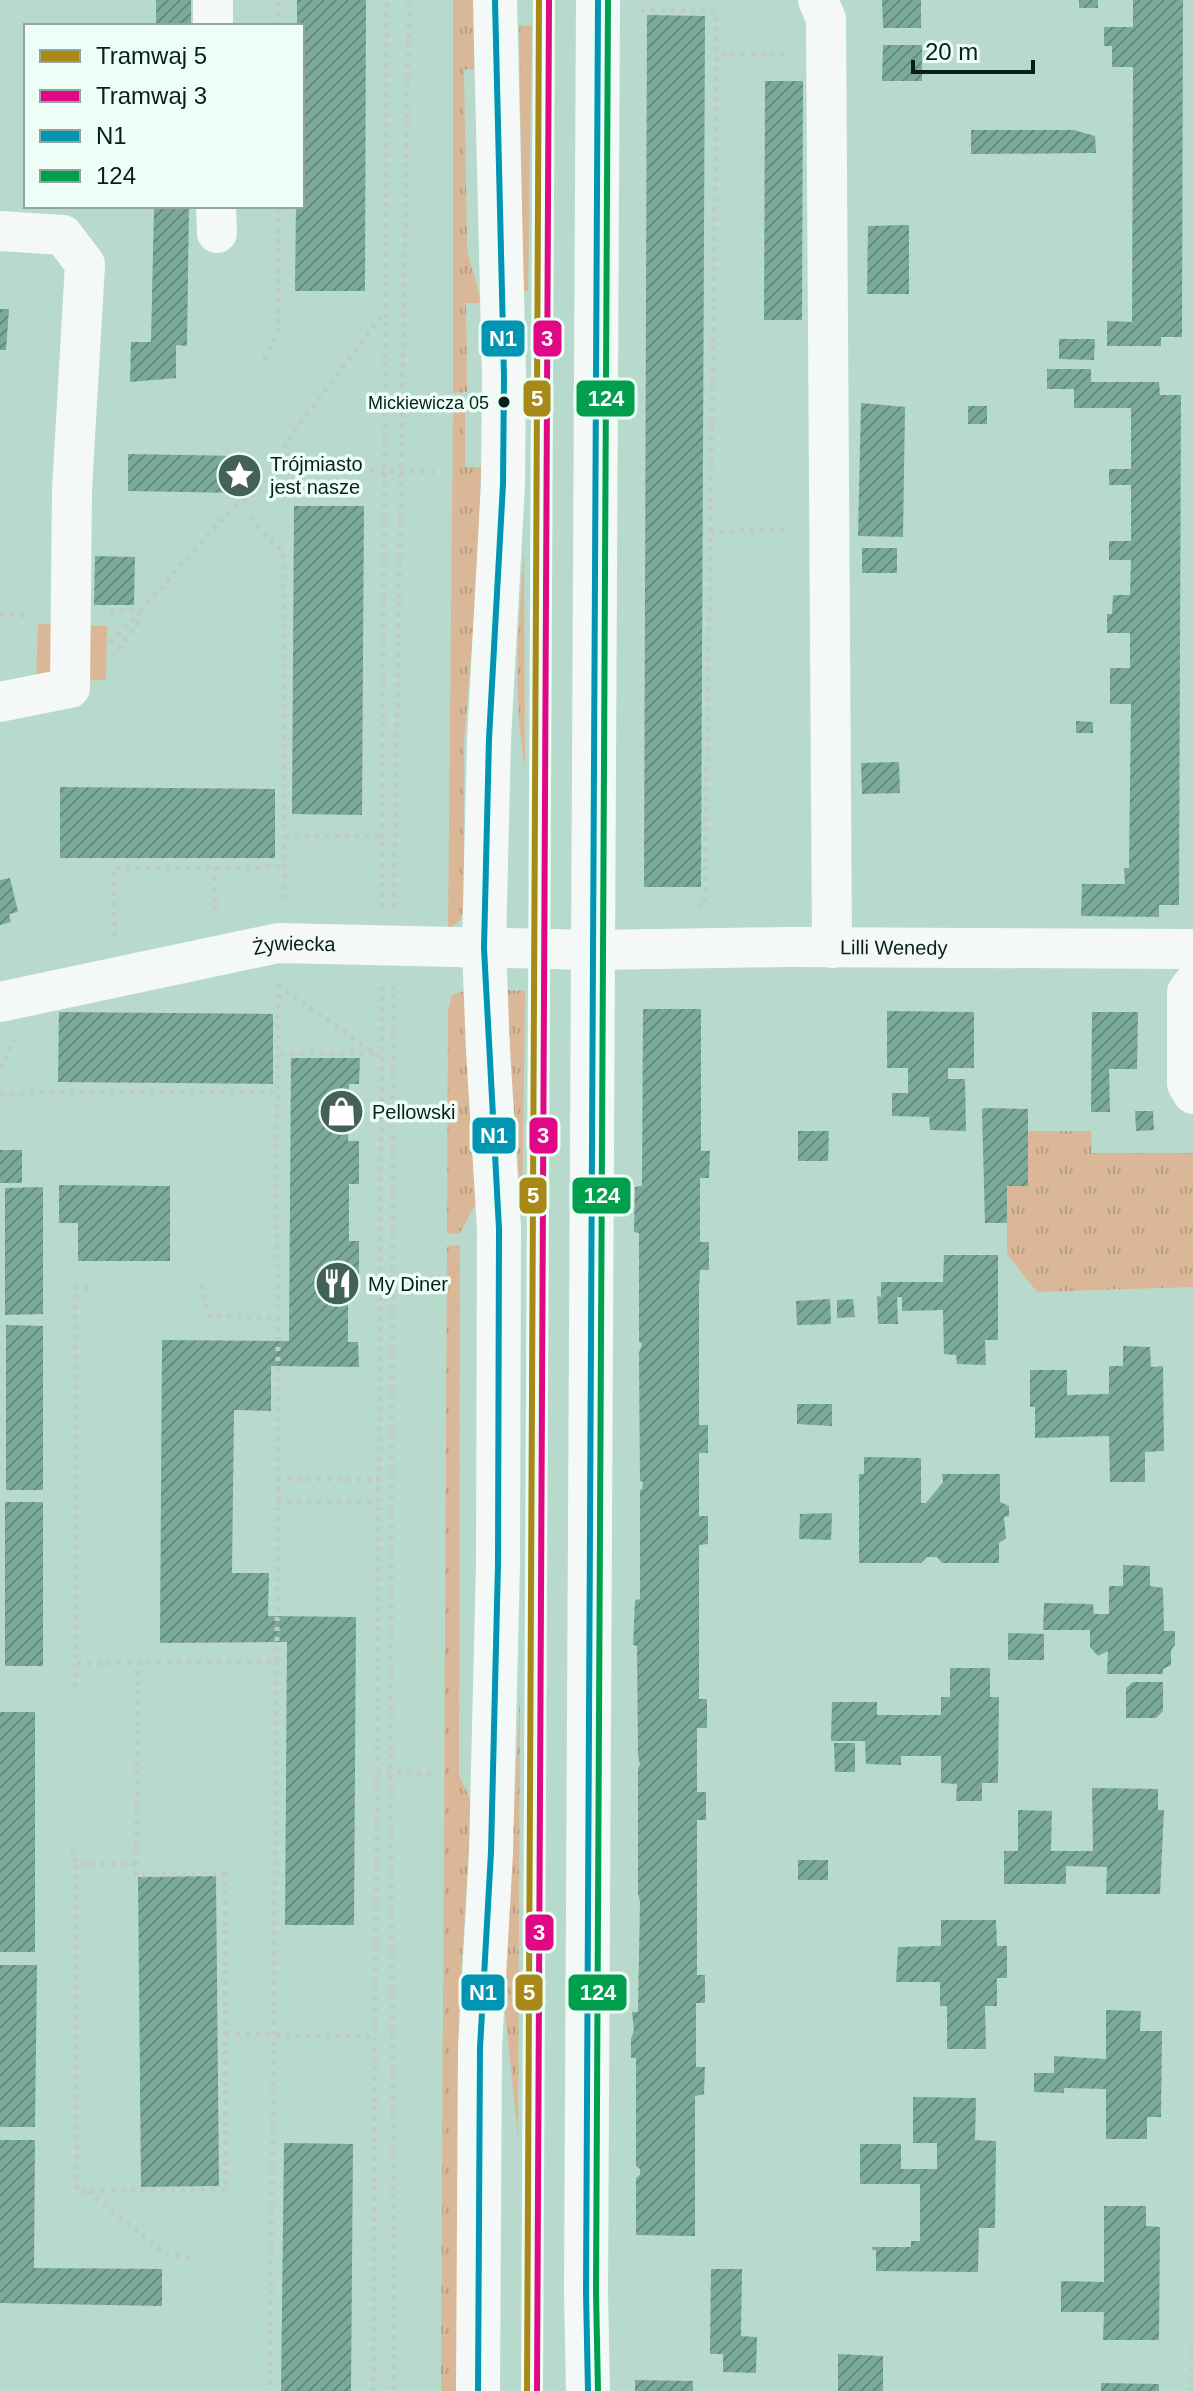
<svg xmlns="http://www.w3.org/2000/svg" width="1193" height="2391" viewBox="0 0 1193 2391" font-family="Arial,sans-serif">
<defs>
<pattern id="grass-tufts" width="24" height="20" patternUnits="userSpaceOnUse" patternTransform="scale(2)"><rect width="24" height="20" fill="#dab897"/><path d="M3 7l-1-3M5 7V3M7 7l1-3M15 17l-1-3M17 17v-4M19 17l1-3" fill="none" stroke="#ba9e81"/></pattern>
<pattern id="building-hatch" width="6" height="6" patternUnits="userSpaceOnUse" patternTransform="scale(2)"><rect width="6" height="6" fill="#7baa9b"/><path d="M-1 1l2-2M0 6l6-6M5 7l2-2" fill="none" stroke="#638a7d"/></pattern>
</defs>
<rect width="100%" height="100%" fill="#b8dacc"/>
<!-- grass -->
<g fill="url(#grass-tufts)">
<path d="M453 0H474V69L464 70 467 245C468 265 479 282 480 303H466L467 392 453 393Z"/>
<path d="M519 25 532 26 528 291H523Z"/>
<path d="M453 406H465V467H481L478 571 464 743V908L460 921 448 929Z"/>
<path d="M524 548 525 767C512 694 519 622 524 548Z"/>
<path d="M506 990 525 991 522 1220 507 1013Z"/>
<path d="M464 991 478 1199 460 1233 447 1234 448 1010 452 995Z"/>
<path d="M1028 1131H1091L1092 1153H1193V1287L1037 1292 1007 1254V1186H1028Z"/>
<path d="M460 1245 459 1775 472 1803 459 2009 457 2391H441L447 1246Z"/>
<path d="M520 1692 518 2137 504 2003Z"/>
</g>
<!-- pitch -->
<path fill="#dab897" d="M38 624 107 626 106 680 36 678Z"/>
<!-- building -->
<g fill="url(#building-hatch)">
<rect x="156" y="0" width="35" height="26"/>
<path d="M297 0H366L365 291H295L296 206H302V26H297Z"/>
<path d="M882 0H921V28H883Z"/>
<rect x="1079" y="0" width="19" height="8"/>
<path d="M1133 0H1183L1182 337H1161V346H1107V321L1132 322 1133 67H1112V46H1104V27H1133Z"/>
<path d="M647 15 705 16 701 887H644Z"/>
<path d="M883 45H922V81H882Z"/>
<path d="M765 81H803L802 320H764Z"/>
<path d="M971 130H1074L1095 136 1096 153 971 154Z"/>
<path d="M189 206 187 346 176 345V378L130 382 131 342H151L154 208Z"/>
<path d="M909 225V294H867L868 226Z"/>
<path d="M0 309H9L6 350H0Z"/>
<path d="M1059 339H1095L1094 360 1059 359Z"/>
<path d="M1047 369H1091V382H1159L1160 395H1181L1179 905H1159V917L1081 916 1082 884H1125L1124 868H1129L1131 704H1110V668H1130V633H1107V614H1112L1113 595H1130L1131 560H1109V541H1131V485H1109V469H1131V408H1074V389H1047Z"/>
<path d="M861 403 905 407 903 537 858 536Z"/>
<rect x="968" y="406" width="19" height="18"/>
<path d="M128 454 240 456 239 493 128 491Z"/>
<path d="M294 506H364L362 815 292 814Z"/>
<rect x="862" y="548" width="35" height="25"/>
<path d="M95 556 135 557 134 605H94Z"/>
<path d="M1076 721 1093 722V733H1076Z"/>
<path d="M899 762 900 793 862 794 861 763Z"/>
<path d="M60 787 275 789V858H60Z"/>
<path d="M10 878 18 912 9 914 11 922 0 925V880Z"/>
<path d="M643 1009H701V1151H710L709 1178H700V1242H709V1270H700L699 1288V1425H708V1453H699V1516H708V1544L699 1545V1699H707V1728H697V1792H706V1820H697V1975H705V2003H696V2067H705L704 2094 695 2096V2236H688L636 2235V2178L640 2175V2169L636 2166V2058H631V2039L634 2030 632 2012H638L640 1902 638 1893V1768L640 1765 638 1756 637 1646 633 1645 635 1600 640 1599V1490L642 1489 643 1482 640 1481 639 1353 642 1344 639 1341V1233L634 1232 635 1187 642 1186Z"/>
<path d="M887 1011 974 1012V1068H948V1079H965L966 1131 930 1130 929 1117 892 1116V1093H908V1068H887Z"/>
<path d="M59 1012 273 1014V1084L58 1082Z"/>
<path d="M1092 1012H1138L1137 1069H1109L1110 1112H1091Z"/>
<path d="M291 1058H360L359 1084H349L348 1141H359V1184H349V1241H359V1283L348 1282V1342H358L359 1367 271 1366V1411L234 1410 232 1573H269L268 1616 356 1617 354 1925H285L287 1642 160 1643 162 1340 289 1341Z"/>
<path d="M985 1108 1028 1109V1186H1007V1223H985L982 1109Z"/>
<path d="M1135 1111H1153L1154 1130 1136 1131Z"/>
<path d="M798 1131H829L828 1161H798Z"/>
<rect x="0" y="1150" width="22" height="33"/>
<path d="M59 1185 170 1186V1261H78V1223H59Z"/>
<path d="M43 1187V1314L5 1315V1188Z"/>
<path d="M944 1255H998V1340H985L986 1365 957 1364 956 1355 944 1354 943 1310 902 1311V1297H897L898 1324H878L877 1296 881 1297V1282H943Z"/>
<path d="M830 1299 831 1324 797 1325 796 1301Z"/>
<path d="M853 1299 855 1317 837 1318V1300Z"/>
<path d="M6 1325 43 1326V1490H6Z"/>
<path d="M1123 1346 1150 1347 1151 1367 1163 1366 1164 1451 1145 1452V1482H1110L1109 1436 1035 1438V1407H1030V1370H1067V1395L1109 1394V1366H1123Z"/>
<path d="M797 1404H832V1426L797 1424Z"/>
<path d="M864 1457 921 1458V1503H926L943 1482 942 1474H1000V1502L1009 1506V1516L1004 1517 1006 1538 999 1543V1563H942L937 1557H927L921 1563H859V1474H864Z"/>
<rect x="5" y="1502" width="38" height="164"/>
<path d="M832 1513 831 1540 799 1539 800 1514Z"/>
<path d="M1123 1565 1150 1566V1586L1163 1588 1164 1631H1175V1645L1171 1650V1665L1163 1669V1674H1107L1108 1651 1098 1656 1090 1647V1630H1043L1044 1603 1093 1604 1094 1614H1109V1586H1123Z"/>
<path d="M1008 1633 1044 1634V1660H1008Z"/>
<path d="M950 1668H990V1697H999L998 1783H982V1801H956L957 1784 941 1783V1756H901V1765L866 1764 865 1741H831L832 1702H877V1715H941V1697H950Z"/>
<path d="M1133 1682H1163V1711L1156 1718H1126V1688Z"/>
<rect x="0" y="1712" width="35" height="240"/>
<path d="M834 1743H855V1772H835Z"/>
<path d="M1092 1788 1158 1789V1810H1164L1160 1894H1106L1107 1867 1066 1866V1884H1004V1851H1018V1810L1052 1811 1051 1851H1093Z"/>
<rect x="798" y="1860" width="30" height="20"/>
<path d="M216 1876 219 2186 141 2187 138 1877Z"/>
<path d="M941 1920H996L997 1946H1007V1978H997V2006H985L986 2049H947V2006H940V1982H896L898 1947 941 1946Z"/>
<path d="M0 1965H37L35 2127H0Z"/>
<path d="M1106 2010 1141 2011 1140 2031H1162L1161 2117H1147V2139H1106V2089L1064 2088V2093L1034 2092V2073H1054V2056L1106 2059Z"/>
<path d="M913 2097 976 2098 975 2140 996 2141 995 2228H979L978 2272 876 2271V2250H872L873 2247H911V2241H920V2184H860V2144H901V2169H937V2143H913Z"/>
<path d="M0 2140H35L34 2268 162 2269V2306L0 2303Z"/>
<path d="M284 2143 353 2144 351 2391H281Z"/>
<path d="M1104 2206H1146V2226L1160 2227 1159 2340H1103L1104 2312H1061V2281L1104 2282Z"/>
<path d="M711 2269H742L741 2336 757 2337 756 2373 723 2372V2354H710Z"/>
<path d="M838 2354 883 2356V2391H838Z"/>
<path d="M635 2380 693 2381V2391H635Z"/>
<path d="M1101 2383 1159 2384V2391H1101Z"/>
</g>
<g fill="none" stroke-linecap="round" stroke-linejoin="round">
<!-- path -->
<g stroke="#c0cac6" stroke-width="5" stroke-dasharray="4 6" stroke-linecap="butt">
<path d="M641 10 715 11 717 55"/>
<path d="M278 26V0"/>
<path d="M264 359 278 332V206"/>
<path d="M285 468V443L383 313"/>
<path d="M250 518 283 552 285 904"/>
<path d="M710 532 789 529"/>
<path d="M110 611H140L229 512 285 468 437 472"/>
<path d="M0 614 30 616"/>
<path d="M110 642 140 612"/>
<path d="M112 657 139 622 140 611"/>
<path d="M285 837 382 836"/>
<path d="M215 867V918"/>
<path d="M699 905H705L717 55H786"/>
<path d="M382 907 387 0"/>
<path d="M394 907 409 0"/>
<path d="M115 936 114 868 284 867"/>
<path d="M279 984V986L380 1057"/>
<path d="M393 985 391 1773 394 2391"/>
<path d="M280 1053H375"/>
<path d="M0 1068 13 1040"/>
<path d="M0 1093 278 1092"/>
<path d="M202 1285 209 1316 278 1318 276 1176 279 986"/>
<path d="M98 1288H75L76 1664 277 1661 270 2391"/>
<path d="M277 1479 379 1480"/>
<path d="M277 1502H379"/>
<path d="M277 1661 278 1318"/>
<path d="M75 1687 76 1664"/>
<path d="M377 1773H433"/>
<path d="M72 1849 76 1864"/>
<path d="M135 1864H76L77 2191 226 2190 225 1874 136 1875 138 1665"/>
<path d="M226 2034 375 2037"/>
<path d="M88 2191 165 2254 196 2259"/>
<path d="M373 2391 382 985"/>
<path d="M1192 2391 1193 2342"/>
</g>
<!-- minor -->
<g stroke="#f4f9f7" stroke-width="40">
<path d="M213 0V26"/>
<path d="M818 0 826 19 832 948"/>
<path d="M216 206 217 233"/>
<path d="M0 231 63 235 85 264 72 490 70 688 0 702"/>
<path d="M1193 984 1187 992V1084L1193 1094"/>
<path id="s1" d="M0 1002 278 943 594 950 788 947 1193 949"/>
</g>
<!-- major -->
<g stroke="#f4f9f7" stroke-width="44">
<path d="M478 2391 480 2048 491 1852 498 1564 499 1229 488 1050 484 948 489 739 503 484 504 377 495 0"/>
<path d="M588 2391 586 2292 598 0"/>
</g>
<defs>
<g id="bus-1">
<path d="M478 2391 480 2048 491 1852 498 1564 499 1229 484 948 489 739 503 484 504 377 495 0"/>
<path d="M588 2391 586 2292 598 0"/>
</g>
<path id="bus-2" d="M598 2391 596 2292 608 0"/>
</defs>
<!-- bus-1 casing -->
<use href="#bus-1" stroke="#ecfef6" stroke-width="12"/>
<!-- bus-2 casing -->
<use href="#bus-2" stroke="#ecfef6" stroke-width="12"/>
<!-- bus-1 -->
<use href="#bus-1" stroke="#0194b3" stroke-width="6"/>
<!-- bus-2 -->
<use href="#bus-2" stroke="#009f4e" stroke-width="6"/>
<defs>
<path id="tram-1" d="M527 2391 539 0"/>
<path id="tram-2" d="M537 2391 549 0"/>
</defs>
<!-- tram-1 casing -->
<use href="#tram-1" stroke="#ecfef6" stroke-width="12"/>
<!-- tram-2 casing -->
<use href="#tram-2" stroke="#ecfef6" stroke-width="12"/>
<!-- tram-1 -->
<use href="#tram-1" stroke="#a88816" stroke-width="6"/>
<!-- tram-2 -->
<use href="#tram-2" stroke="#e10886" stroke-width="6"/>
</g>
<!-- icons -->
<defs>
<symbol id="sight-disc" viewBox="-11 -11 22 22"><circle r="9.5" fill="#446156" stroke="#ecfef6"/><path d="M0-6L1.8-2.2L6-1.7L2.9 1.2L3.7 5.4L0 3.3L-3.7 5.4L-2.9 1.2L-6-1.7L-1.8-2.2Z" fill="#fff"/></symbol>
<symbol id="shop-disc" viewBox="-11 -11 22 22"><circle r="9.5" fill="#446156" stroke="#ecfef6"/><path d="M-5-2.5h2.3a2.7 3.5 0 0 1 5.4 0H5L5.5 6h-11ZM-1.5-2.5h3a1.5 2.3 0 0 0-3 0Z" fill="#fff"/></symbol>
<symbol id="restaurant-disc" viewBox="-11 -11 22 22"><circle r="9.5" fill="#446156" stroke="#ecfef6"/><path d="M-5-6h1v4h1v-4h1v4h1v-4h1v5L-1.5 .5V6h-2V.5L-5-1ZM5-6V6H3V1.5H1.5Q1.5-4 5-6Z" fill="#fff"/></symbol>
</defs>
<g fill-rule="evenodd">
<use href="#sight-disc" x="214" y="450" width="51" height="51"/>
<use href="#shop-disc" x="316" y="1086" width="51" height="51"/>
<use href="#restaurant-disc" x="312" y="1258" width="51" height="51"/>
</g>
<!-- markers -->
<circle fill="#062017" stroke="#ecfef6" stroke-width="3" cx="504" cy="402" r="7"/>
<g text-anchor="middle" stroke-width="7" stroke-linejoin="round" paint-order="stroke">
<!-- bus labels -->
<g font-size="18" fill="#062017" stroke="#ecfef6" text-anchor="end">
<text x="489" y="409">Mickiewicza 05</text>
</g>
<!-- poi labels -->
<g font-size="20" fill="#062017" stroke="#ecfef6" text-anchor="start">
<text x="270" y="471">Trójmiasto<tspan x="270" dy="23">jest nasze</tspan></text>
<text x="372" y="1119">Pellowski</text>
<text x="368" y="1291">My Diner</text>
</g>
<!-- street labels -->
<g font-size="20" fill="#062017" stroke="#ecfef6">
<text dy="7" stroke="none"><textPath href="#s1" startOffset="300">Żywiecka</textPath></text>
<text dy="7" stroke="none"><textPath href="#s1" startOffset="900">Lilli Wenedy</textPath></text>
</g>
</g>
<g stroke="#ecfef6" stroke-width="3">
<rect x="532" y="319" width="31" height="39" rx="8" fill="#e10886"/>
<rect x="480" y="319" width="46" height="39" rx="8" fill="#0194b3"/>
<rect x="522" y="379" width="30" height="39" rx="8" fill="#a88816"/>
<rect x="575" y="379" width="61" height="39" rx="8" fill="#009f4e"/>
<rect x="471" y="1116" width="46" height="39" rx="8" fill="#0194b3"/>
<rect x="528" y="1116" width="31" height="39" rx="8" fill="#e10886"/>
<rect x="518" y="1176" width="30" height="39" rx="8" fill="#a88816"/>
<rect x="571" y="1176" width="61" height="39" rx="8" fill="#009f4e"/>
<rect x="524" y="1913" width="31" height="39" rx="8" fill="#e10886"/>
<rect x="460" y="1973" width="46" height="39" rx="8" fill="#0194b3"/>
<rect x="514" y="1973" width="30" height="39" rx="8" fill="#a88816"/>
<rect x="567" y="1973" width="61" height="39" rx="8" fill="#009f4e"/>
</g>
<g font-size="22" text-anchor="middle" font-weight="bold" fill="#fff">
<text x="547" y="346">3</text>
<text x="503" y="346">N1</text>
<text x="537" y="406">5</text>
<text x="606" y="406">124</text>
<text x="494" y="1143">N1</text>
<text x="543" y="1143">3</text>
<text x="533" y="1203">5</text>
<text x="602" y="1203">124</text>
<text x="539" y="1940">3</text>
<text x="483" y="2000">N1</text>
<text x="529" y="2000">5</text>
<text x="598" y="2000">124</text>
</g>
<!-- legend -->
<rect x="24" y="24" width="280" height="184" fill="#ecfef6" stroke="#90a59d" stroke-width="2"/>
<rect x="40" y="50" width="40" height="12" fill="#a88816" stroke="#90a59d" stroke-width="2"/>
<text x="96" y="64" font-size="24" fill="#062017">Tramwaj 5</text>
<rect x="40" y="90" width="40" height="12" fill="#e10886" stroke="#90a59d" stroke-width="2"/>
<text x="96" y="104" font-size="24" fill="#062017">Tramwaj 3</text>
<rect x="40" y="130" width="40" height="12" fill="#0194b3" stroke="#90a59d" stroke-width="2"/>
<text x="96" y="144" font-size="24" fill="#062017">N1</text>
<rect x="40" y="170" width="40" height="12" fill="#009f4e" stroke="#90a59d" stroke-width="2"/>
<text x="96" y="184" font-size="24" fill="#062017">124</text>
<!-- scale -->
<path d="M913 60v12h120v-12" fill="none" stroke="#062017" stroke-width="4"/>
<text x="925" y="60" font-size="24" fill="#062017" stroke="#ecfef6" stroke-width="6" paint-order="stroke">20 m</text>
</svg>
